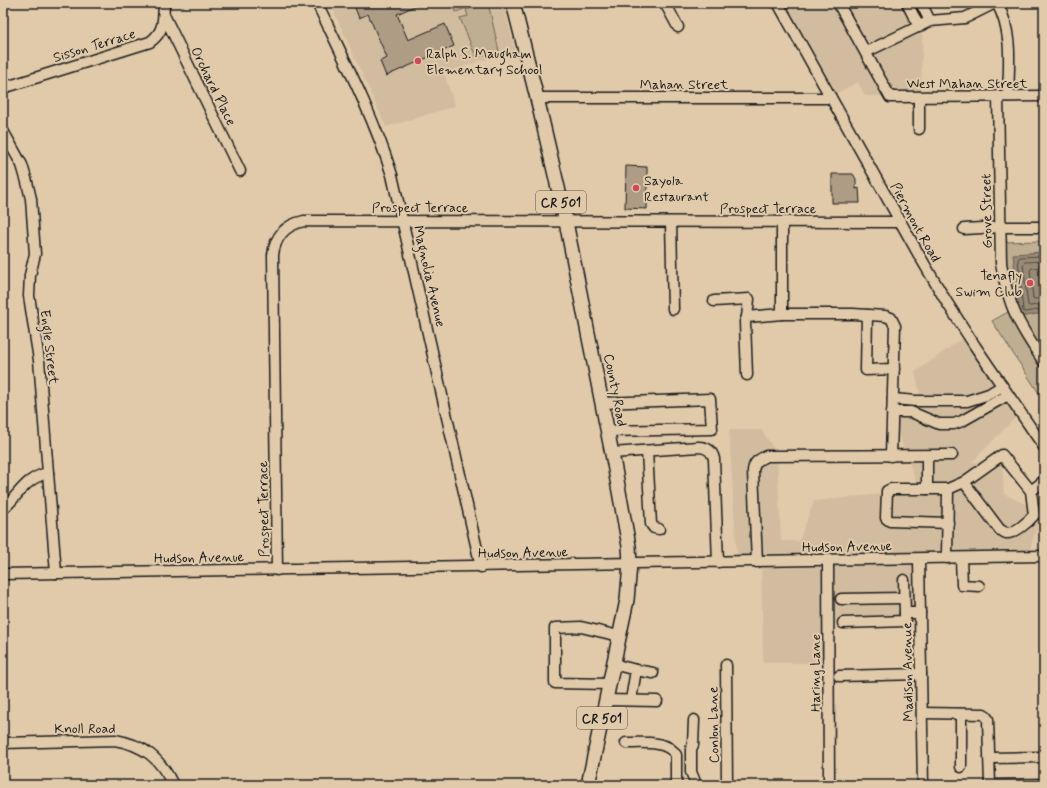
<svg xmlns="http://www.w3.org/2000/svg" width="1047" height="788" viewBox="0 0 1047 788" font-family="Mynerve,sans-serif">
<rect width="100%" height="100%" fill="#e1caaa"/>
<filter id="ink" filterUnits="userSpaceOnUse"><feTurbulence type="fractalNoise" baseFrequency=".025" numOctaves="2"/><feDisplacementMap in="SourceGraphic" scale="8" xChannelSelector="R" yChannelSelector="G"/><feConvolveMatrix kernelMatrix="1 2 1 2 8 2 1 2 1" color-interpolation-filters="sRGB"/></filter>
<g filter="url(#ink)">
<!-- built -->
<g fill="#d2bc9f">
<path d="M330 3H503L515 50 444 73 455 106 386 127Z"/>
<path d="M779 3H915L923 17 921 96H865L858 82 830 97Z"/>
<path d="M966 336 1018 415 972 462H1002L1004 494 1042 512 1027 558 918 559 919 617 828 621V663H763L761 560H737L729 430H761L777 453 781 541H799L814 501 919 490 890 410 921 399 915 372Z"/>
</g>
<!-- green -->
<g fill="#c0ae92" stroke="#6e6557">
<path d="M452 3H480L456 12Z"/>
<path d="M485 3H488L499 51 476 57 460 18 468 16 466 10Z"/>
<path d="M1044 241V401L992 321 1008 312 1001 242Z"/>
</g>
<!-- water -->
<path fill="#988a75" stroke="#665e51" d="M1044 252V313L1020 317 1013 254Z"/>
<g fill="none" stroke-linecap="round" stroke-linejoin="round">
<!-- shore -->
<g stroke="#4e4840" stroke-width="1">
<path d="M1044 256 1020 257 1018 259 1023 311 1025 312 1044 309"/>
<path d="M1044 261 1025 262 1023 264 1028 305 1030 306 1044 304"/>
<path d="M1044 267 1032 268 1030 270 1033 298 1035 299 1044 298"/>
</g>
</g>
<!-- building -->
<g fill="#ae9c85" stroke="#1c1c1c">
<path d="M353 3H422L397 14 408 40 445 24 454 46 386 76 380 61 387 58 368 14 359 18Z"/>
<path d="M626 166 647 167V209L625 208Z"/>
<path d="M832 174H853L856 179V189L859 188 860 203H832Z"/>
</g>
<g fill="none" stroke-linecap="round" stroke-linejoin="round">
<defs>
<g id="minor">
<path d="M317 3C344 59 373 115 392 175L481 567"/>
<path d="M665 3 678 27"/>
<path d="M778 3 919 255 946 301 975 346 1044 447"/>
<path d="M838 3 890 97 1044 96"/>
<path d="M907 3 919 27"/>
<path d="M921 3 930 21"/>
<path d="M997 3C1013 32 1009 64 1008 96"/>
<path d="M164 15 240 171"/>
<path d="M866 52 930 21 965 18 995 3"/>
<path d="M3 88 150 42C165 31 163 20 164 3"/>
<path d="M998 96 1001 263C1008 307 1020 327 1044 362"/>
<path d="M537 98H831"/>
<path d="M919 129V97"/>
<path d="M3 131 22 165 27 182 31 199 35 254 30 275 29 296 39 360 56 573"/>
<path d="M671 222 673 309"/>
<path d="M782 222V314H853L885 316 891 318 895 326 891 456"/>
<path d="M964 229 1000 227H1044"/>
<path d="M714 301 749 299 747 317"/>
<path d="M867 315 866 370 894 369"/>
<path d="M747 375 745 322 747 317 782 314"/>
<path d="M893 399 916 401H967L989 394 1002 386"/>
<path d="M602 403 710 399 712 429 608 431"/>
<path d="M892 412H911L939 424H954L962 421 1008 395"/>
<path d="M647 451 651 524 654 528 659 529"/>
<path d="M612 453 698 447C706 447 712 450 714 459L718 562"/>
<path d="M927 489V456"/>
<path d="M1031 491 1044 481"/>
<path d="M3 509C20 494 25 478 48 473"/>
<path d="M948 523 890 521 886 518 887 491 891 489H948"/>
<path d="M947 558 948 489 964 482 1002 455 1031 491 1034 515C1029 521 1015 534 1006 533 1006 533 1001 530 1000 530L964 482"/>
<path d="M961 558 962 585 979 586"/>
<path d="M919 559 923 785"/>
<path d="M828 560 829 785"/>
<path d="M757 562 753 471C754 462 758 460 766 456L952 455"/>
<path d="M277 570 273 255C275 237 285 225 304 221L900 222"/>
<path d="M3 574 1044 556"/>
<path d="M904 580 905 613H920"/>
<path d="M841 599 904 598"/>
<path d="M843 623 905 621V613"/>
<path d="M613 664 636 670 653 673"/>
<path d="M726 665 727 785"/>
<path d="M839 676 921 674"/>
<path d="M609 684 555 683V628L581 627 619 636"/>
<path d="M606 700 657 701"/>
<path d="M631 700 636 670"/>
<path d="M922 713 984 714 988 719 990 785"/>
<path d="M694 720 693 745 691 749V772L694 779 695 785"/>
<path d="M3 743 115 740C144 745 160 758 173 785"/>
<path d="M626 743C642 743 667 740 676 755V785"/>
<path d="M989 758 1044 757"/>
<path d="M961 767V714"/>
<path d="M996 785 1044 784"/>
</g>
<path id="major" d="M513 3 537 98 566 222 614 464 629 546 630 564 627 600 588 785"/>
</defs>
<!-- minor casing -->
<use href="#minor" stroke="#1c1c1c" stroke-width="13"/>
<!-- major casing -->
<use href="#major" stroke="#1c1c1c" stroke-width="16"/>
<!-- minor -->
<use href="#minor" stroke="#e1caaa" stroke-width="10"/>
<!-- major -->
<use href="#major" stroke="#e1caaa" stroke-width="13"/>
</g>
</g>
<!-- markers -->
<g fill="#d1495b" stroke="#e1caaa" stroke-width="1.5">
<circle cx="418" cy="61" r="4"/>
<circle cx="636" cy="188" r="4"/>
<circle cx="1030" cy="283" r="4"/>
</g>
<g text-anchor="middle" stroke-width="4" stroke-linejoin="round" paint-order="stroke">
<!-- shield labels -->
<g fill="#e1caaa" stroke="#575047" stroke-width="1">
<rect x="536" y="191" width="50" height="22" rx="3"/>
<rect x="577" y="707" width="50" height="22" rx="3"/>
</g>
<g font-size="13" font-weight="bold" fill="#1c1c1c">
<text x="561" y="207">CR 501</text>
<text x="602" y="723">CR 501</text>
</g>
<!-- street labels -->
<g font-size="14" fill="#1c1c1c" stroke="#e1caaa">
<text transform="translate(94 45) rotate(-17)" y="5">Sisson Terrace</text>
<text x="967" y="88">West Mahan Street</text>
<text x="684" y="89">Mahan Street</text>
<text transform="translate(214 86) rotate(64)" y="5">Orchard Place</text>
<text x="420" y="212">Prospect Terrace</text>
<text x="768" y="213">Prospect Terrace</text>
<text transform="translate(986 211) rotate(-91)" y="5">Grove Street</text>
<text transform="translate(916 222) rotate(61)" y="5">Piermont Road</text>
<text transform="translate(430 276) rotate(77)" y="5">Magnolia Avenue</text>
<text transform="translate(50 347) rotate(83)" y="5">Engle Street</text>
<text transform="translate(616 390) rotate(79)" y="5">County Road</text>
<text transform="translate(263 509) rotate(-91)" y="5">Prospect Terrace</text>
<text transform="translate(847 546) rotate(-1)" y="5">Hudson Avenue</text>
<text transform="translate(523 552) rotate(-1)" y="5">Hudson Avenue</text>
<text transform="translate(199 557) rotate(-1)" y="5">Hudson Avenue</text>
<text transform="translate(907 672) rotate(-91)" y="5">Madison Avenue</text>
<text transform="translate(815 673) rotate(-90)" y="5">Haring Lane</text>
<text transform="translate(713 725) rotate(-91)" y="5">Conlon Lane</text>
<text x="85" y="733">Knoll Road</text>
</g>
<!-- poi labels -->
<g font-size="14" fill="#1c1c1c" stroke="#e1caaa" text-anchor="start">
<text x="426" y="58">Ralph S. Maugham<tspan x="426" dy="16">Elementary School</tspan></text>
<text x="644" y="185">Sayola<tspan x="644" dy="16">Restaurant</tspan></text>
<text x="1022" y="280" text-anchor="end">Tenafly<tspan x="1022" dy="16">Swim Club</tspan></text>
</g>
</g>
<!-- margin -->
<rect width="1047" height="788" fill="none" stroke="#e1caaa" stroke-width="16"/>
<rect x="8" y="8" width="1031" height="772" fill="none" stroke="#1c1c1c" stroke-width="1.5" filter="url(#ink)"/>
</svg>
